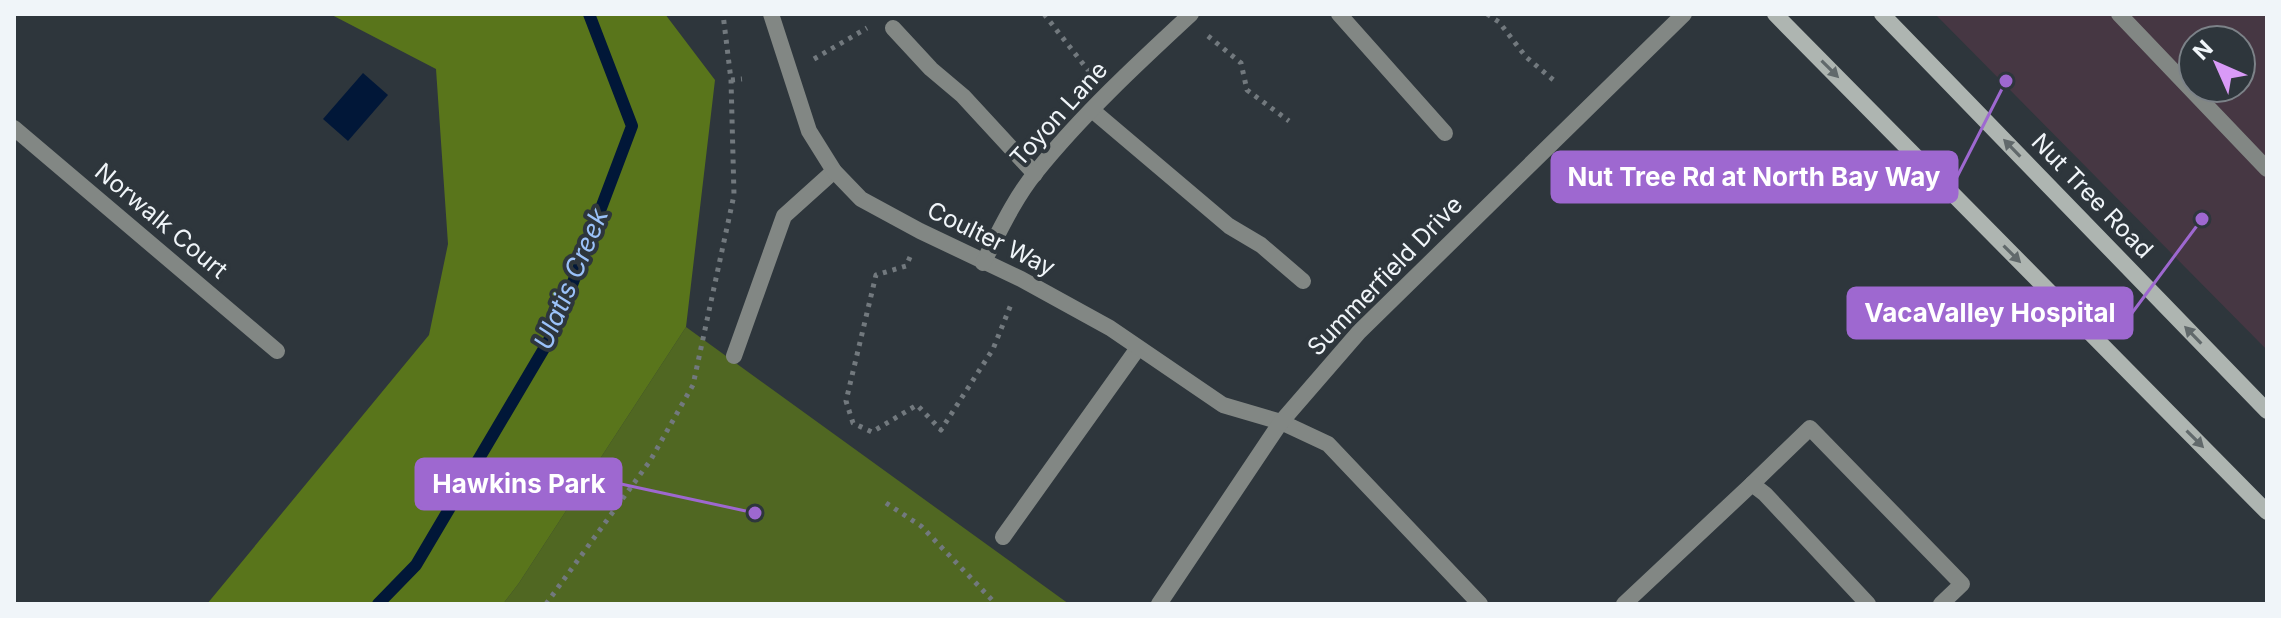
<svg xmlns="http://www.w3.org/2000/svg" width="2281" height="618" viewBox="0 0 2281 618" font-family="Inter,sans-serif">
<rect width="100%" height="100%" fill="#2e363c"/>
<!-- medical -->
<path fill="#463743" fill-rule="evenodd" d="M1935 14H2267V350ZM2193 40H2241V88H2193Z"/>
<!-- green -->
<path fill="#506722" d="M686 327 1069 604H503L519 583Z"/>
<!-- forest -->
<path fill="#59751b" d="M330 14H665L715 80 686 327 519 583 503 604H207L429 335 448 244 436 69Z"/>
<!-- water -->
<path fill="#011738" d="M363 73 388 95 348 141 323 119Z"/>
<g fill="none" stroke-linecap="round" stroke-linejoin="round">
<!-- stream -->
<path stroke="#011738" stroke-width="12" d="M378 604 416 565 555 330 632 126 589 14"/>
<!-- path -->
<g stroke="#72797e" stroke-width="5" stroke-dasharray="4 6" stroke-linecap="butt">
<path d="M1044 14 1091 74"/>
<path d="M1487 14 1499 22 1526 57 1557 83"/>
<path d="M1208 36 1241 63 1247 90 1289 121"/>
<path d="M814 59 867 28"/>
<path d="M731 80 742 79"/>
<path d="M910 257 906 266 876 275 846 401 853 423 872 432 917 405 941 430 993 349 1012 302"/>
<path d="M886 503 921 526 996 604"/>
<path d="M546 604 650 461 693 385 734 195 731 80 723 14"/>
</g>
<!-- service -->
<g stroke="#828784" stroke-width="16">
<path d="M1339 14 1445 133"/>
<path d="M2119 14 2267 169"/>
<path d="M893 28 931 69 963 96 1035 174"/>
<path d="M1092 110 1229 226 1261 245 1303 281"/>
<path d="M734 356 784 216 834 171"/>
<path d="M1281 422 1328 444 1480 604"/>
<path d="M1752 484 1810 428 1962 584 1941 604"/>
<path d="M1003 537 1138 348"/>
<path d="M1624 604 1752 484 1765 494 1868 604"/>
</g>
<!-- minor -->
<g stroke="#828784" stroke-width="16">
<path d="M771 14 809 131 834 171 861 199 920 231 1021 279 1110 328 1223 405 1281 422"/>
<path d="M14 128 277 351"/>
<path d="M983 263C999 232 1014 199 1036 172 1082 115 1137 64 1191 14"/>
<path d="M1159 604 1281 422 1359 332 1684 14"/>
</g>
<!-- secondary -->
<g stroke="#aeb5b1" stroke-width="16">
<path d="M1775 14 2267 512"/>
<path d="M1882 14 2267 411"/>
</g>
</g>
<!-- one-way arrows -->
<defs><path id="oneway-solid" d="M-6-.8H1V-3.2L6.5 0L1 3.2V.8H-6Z" transform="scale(2)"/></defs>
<g fill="#61696b">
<use href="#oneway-solid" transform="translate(1830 69) rotate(45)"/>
<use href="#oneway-solid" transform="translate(2012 148) rotate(-134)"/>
<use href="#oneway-solid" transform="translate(2012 254) rotate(45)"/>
<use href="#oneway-solid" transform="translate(2193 335) rotate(-134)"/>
<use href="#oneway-solid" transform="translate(2195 439) rotate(45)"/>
</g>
<g text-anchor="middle" stroke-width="8" stroke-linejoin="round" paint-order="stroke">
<!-- street labels -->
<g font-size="24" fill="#f0f5f9" stroke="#2e363c">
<text transform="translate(1059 114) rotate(-48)" y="8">Toyon Lane</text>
<text transform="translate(2092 196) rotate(46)" y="8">Nut Tree Road</text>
<text transform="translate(161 221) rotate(40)" y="8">Norwalk Court</text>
<text transform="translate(991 239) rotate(26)" y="8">Coulter Way</text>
<text transform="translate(1385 276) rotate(-46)" y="8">Summerfield Drive</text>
</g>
<!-- water labels -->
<g font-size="26" font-style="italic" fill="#9bc2f9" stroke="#2e363c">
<text transform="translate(571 279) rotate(-67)" y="9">Ulatis Creek</text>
</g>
</g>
<!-- callouts -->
<path fill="none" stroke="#9e68d0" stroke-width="3" d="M2006 81L1957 177M2202 219L2132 313M755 513L621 484"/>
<g fill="#9e68d0" stroke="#2e363c" stroke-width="3">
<circle cx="2006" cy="81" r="8"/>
<circle cx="2202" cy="219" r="8"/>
<circle cx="755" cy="513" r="8"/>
</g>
<g fill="#9e68d0" stroke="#9e68d0" stroke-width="3">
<rect x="1552" y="152" width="405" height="50" rx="8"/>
<rect x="1848" y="288" width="284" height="50" rx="8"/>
<rect x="416" y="459" width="205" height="50" rx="8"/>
</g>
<g font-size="26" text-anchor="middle" font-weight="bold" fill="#fff">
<text x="1754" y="186">Nut Tree Rd at North Bay Way</text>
<text x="1990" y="322">VacaValley Hospital</text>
<text x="519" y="493">Hawkins Park</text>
</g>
<!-- border -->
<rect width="2281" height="618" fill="none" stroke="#f0f5f9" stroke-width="32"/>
<!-- north arrow -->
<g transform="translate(2217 64) rotate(315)"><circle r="38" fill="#2e363c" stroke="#7c8288" stroke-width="2"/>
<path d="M0-6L14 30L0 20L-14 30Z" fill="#d99af7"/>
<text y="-12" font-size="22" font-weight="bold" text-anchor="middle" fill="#f0f5f9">N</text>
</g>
</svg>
